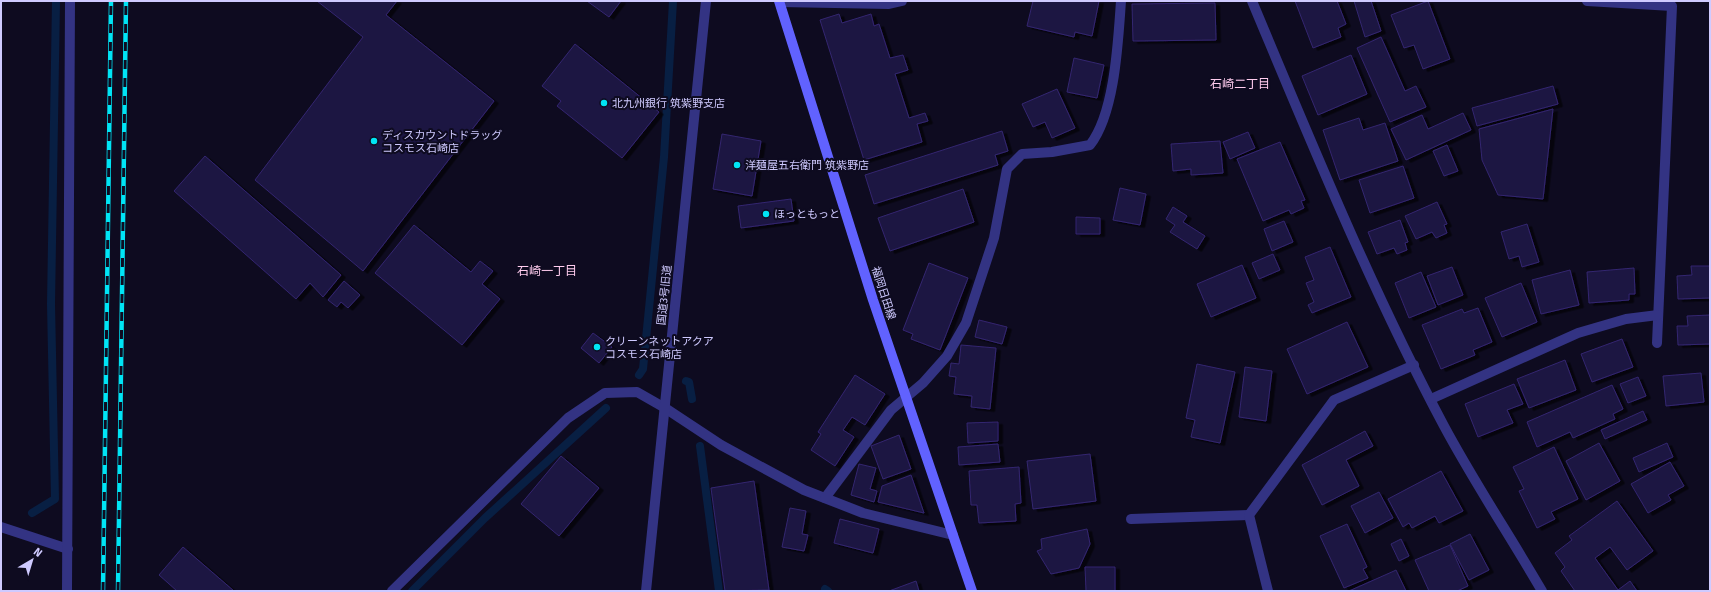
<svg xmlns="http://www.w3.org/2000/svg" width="1711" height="592" viewBox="0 0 1711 592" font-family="'Fira Sans','Noto Sans JP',sans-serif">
<defs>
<filter id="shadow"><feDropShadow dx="4.5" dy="2.5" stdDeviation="0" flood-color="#0009"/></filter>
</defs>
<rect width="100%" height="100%" fill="#0e0b20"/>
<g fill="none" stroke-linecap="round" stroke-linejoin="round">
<!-- stream -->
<g stroke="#081f43" stroke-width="8">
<path d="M639 375 643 369 664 157 673 1"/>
<path d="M686 381 689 382 692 399"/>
<path d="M700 446 719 591"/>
<path d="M32 513 55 499 51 304 56 1"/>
<path d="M825 589 828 591"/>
<path d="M412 591 485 518 606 408"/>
</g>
</g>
<!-- building -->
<g fill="#1e1642" stroke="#332670" filter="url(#shadow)">
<path d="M317 1H397L386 15 494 101 363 271 255 180 363 37Z"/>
<path d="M587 1H621L609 17Z"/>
<path d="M1033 1H1099L1092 36 1075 32 1074 37 1027 26Z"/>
<path d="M1295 1H1337L1346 24 1338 28 1341 37 1313 48Z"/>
<path d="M1354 1H1371L1381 31 1365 37Z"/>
<path d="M1428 1 1450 59 1423 69 1414 45 1404 48 1391 15Z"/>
<path d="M1215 3 1216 40 1133 41 1132 4Z"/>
<path d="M839 14 842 23 871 14 874 26 879 24 890 58 903 55 908 70 895 74 909 118 925 113 928 121 917 124 922 142 864 160 820 20Z"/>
<path d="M1381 37 1405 91 1416 86 1426 107 1390 122 1357 48Z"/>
<path d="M575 44 659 112 622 158 557 106 561 101 542 86Z"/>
<path d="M1351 55 1367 94 1318 115 1302 76Z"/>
<path d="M1074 58 1104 65 1097 98 1067 92Z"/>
<path d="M1553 86 1558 104 1477 126 1472 108Z"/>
<path d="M1057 89 1075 128 1052 138 1045 122 1033 127 1022 104Z"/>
<path d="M1553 109 1543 199 1498 195 1482 160 1479 129Z"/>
<path d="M1463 113 1471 130 1406 160 1391 129 1422 115 1428 129Z"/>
<path d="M1359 118 1363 130 1385 123 1398 161 1340 180 1323 130Z"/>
<path d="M1002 131 1008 151 995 155 998 165 874 204 865 175Z"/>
<path d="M1248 132 1255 148 1230 159 1223 142Z"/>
<path d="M722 134 761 141 752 196 713 189Z"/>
<path d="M1220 141 1223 173 1191 175V169L1173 171 1171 144Z"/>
<path d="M1280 142 1305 200 1301 201 1304 208 1291 214 1289 210 1263 221 1237 159Z"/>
<path d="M1447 145 1458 171 1444 176 1433 151Z"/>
<path d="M205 156 341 275 323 297 310 283 296 299 174 191Z"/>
<path d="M1403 166 1414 198 1370 213 1359 180Z"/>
<path d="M1120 188 1146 194 1140 225 1113 220Z"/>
<path d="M963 189 974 222 890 251 878 218Z"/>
<path d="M791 199 794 221 741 228 738 206Z"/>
<path d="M1437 202 1447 224 1444 225 1447 233 1436 238 1432 232 1416 239 1405 216Z"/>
<path d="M1173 207 1187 216 1183 222 1205 236 1197 249 1170 232 1175 225 1166 219Z"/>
<path d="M1076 217 1100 218V234H1076Z"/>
<path d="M1400 220 1408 242 1405 243 1407 250 1397 254 1394 248 1377 254 1368 232Z"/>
<path d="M1284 221 1293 242 1272 251 1264 229Z"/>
<path d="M1527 224 1539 262 1522 267 1519 256 1509 259 1501 232Z"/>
<path d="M414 225 471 272 480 261 493 271 482 284 500 299 462 345 375 273Z"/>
<path d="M1330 247 1351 297 1312 313 1308 305 1314 302 1306 283 1314 280 1305 257Z"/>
<path d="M1273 254 1280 270 1259 279 1252 263Z"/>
<path d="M929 263 968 278 940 350 911 339 913 334 903 330Z"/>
<path d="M1242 265 1256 298 1211 317 1197 284Z"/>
<path d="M1691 266H1710V298L1678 299 1677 276 1692 275Z"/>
<path d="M1452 267 1463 295 1438 305 1427 276Z"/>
<path d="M1634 268 1635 294H1629V300L1589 303 1587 272Z"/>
<path d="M1570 270 1579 305 1541 314 1532 280Z"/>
<path d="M1421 272 1436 307 1409 318 1395 283Z"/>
<path d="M344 281 360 295 348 308 341 302 337 307 328 300Z"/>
<path d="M1521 283 1537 322 1502 337 1485 298Z"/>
<path d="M1478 308 1492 342 1473 350 1475 355 1441 369 1422 325 1462 309 1464 313Z"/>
<path d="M1710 315V344L1678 345 1677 326H1688L1687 316Z"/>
<path d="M979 320 1007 327 1002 344 975 337Z"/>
<path d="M1347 322 1368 367 1307 394 1287 349Z"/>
<path d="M593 333 612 347 599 363 581 348Z"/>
<path d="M1622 339 1633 367 1592 382 1581 354Z"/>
<path d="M961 345 996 348 990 409 971 407 972 396 954 394 956 377 949 376 951 363 959 364Z"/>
<path d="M1565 360 1576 390 1529 408 1517 379Z"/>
<path d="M1197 364 1235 372 1220 443 1191 437 1195 420 1186 418Z"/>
<path d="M1245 367 1272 371 1266 421 1239 417Z"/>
<path d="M1701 373 1704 402 1666 406 1663 376Z"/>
<path d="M855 375 885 394 865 425 852 417 843 430 854 437 835 466 811 450 821 434 818 432Z"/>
<path d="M1638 377 1646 396 1628 403 1620 384Z"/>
<path d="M1514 384 1523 404 1507 410 1513 423 1478 437 1465 404Z"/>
<path d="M1612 385 1623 409 1613 414 1615 419 1573 438 1570 432 1537 447 1527 422Z"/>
<path d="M1643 411 1647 420 1605 439 1601 430Z"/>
<path d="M998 422V441L968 443 967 423Z"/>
<path d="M1365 431 1373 446 1346 460 1359 486 1322 505 1302 465Z"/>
<path d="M899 435 911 469 883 479 871 446Z"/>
<path d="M1599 443 1620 481 1586 500 1566 461Z"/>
<path d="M1667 443 1673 457 1639 472 1633 458Z"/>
<path d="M998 444 1000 462 959 465 958 447Z"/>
<path d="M1554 447 1578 499 1551 512 1555 519 1537 528 1519 491 1524 489 1513 467Z"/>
<path d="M1090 454 1096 501 1033 509 1027 461Z"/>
<path d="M561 456 599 488 559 536 521 504Z"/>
<path d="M1670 462 1684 486 1668 495 1671 500 1648 513 1631 484Z"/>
<path d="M859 464 876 468 870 489 877 491 874 502 851 495Z"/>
<path d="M1019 467 1021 503 1015 504 1016 521 979 523 977 505H971L969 471Z"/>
<path d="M1441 471 1463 511 1439 523 1435 516 1412 528 1409 523 1403 527 1388 499Z"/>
<path d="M911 475 924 513 878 502 882 486Z"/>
<path d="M754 481 769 590 725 591 711 488Z"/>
<path d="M1379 492 1393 518 1365 533 1351 506Z"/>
<path d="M1617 501 1653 551 1627 570 1610 547 1595 558 1618 590 1630 581 1637 591H1575L1561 571 1565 567 1555 553 1572 540 1569 536Z"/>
<path d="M790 508 806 511 802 534 808 535 804 551 782 547Z"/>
<path d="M840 519 879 529 873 553 834 543Z"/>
<path d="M1347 524 1367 567 1363 569 1368 578 1344 588 1320 536Z"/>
<path d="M1087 529 1090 544 1079 568 1051 574 1037 551 1042 549 1041 539Z"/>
<path d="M1470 534 1489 570 1469 580 1450 544Z"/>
<path d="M1401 539 1409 556 1399 561 1391 544Z"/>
<path d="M1450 545 1468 586 1457 591H1429L1415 560Z"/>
<path d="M183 547 234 591H177L159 575Z"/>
<path d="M1085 567H1115V591H1086Z"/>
<path d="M1396 570 1406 591H1349L1394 571Z"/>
<path d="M916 581 919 591H889Z"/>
</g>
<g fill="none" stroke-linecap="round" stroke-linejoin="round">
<!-- service -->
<path stroke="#333383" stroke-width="10" d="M665 408 721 445 804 490 863 513 953 535"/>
<!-- minor -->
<g stroke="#333383" stroke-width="10">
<path d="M1252 1C1312 144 1371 289 1444 426 1474 482 1510 536 1542 591"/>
<path d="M1587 1 1672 6 1657 343"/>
<path d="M780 2 889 4 902 1"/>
<path d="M1431 399 1578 333 1626 319 1658 315"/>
<path d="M825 498 891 410 923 383 947 356 966 323 994 238 1007 169 1022 154 1052 152 1090 145C1115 113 1118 42 1121 1"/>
<path d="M1131 519 1249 515"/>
<path d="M1 527 68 549"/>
<path d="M67 591 70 1"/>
<path d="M392 591 568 418 605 393 637 392 665 408"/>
<path d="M1268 591 1249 515 1334 400 1414 365"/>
</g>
<!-- tertiary -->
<path stroke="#333383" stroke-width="10" d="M646 591 706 1"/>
<!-- secondary -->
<path stroke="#6162ff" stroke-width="10" d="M779 1 873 300 972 591"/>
<defs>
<g id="rail">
<path d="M103 591 111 1"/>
<path d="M118 591 126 1"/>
</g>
</defs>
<!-- rail casing -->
<use href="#rail" stroke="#00e4f5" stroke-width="4.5"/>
<!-- rail -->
<use href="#rail" stroke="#0e0b20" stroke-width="3" stroke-dasharray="9" stroke-linecap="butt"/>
</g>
<!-- markers -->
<g fill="#00e4f5" stroke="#0e0b20" stroke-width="1.5">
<circle cx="604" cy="103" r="4"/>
<circle cx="374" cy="141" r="4"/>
<circle cx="737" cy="165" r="4"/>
<circle cx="766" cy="214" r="4"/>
<circle cx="597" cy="347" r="4"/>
</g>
<g text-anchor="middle" stroke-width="4" stroke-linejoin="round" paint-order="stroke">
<!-- poi labels -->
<g font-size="11" fill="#cfcaff" stroke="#0e0b20" text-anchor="start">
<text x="612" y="107">北九州銀行 筑紫野支店</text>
<text x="382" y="139">ディスカウントドラッグ<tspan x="382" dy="13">コスモス石崎店</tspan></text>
<text x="745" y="169">洋麺屋五右衛門 筑紫野店</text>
<text x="774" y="218">ほっともっと</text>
<text x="605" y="345">クリーンネットアクア<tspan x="605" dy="13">コスモス石崎店</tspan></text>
</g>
<!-- street labels -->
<g font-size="11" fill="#cfcaff" stroke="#0e0b20">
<text transform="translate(884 293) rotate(72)" y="4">福岡日田線</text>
<text transform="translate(664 295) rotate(-84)" y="4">国道3号旧道</text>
</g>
<!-- neighbourhood labels -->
<g font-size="12" fill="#fce" stroke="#0e0b20">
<text x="1240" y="88">石崎二丁目</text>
<text x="547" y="275">石崎一丁目</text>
</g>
</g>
<!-- border -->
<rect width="1711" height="592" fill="none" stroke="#cfcaff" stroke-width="4"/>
<!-- north arrow -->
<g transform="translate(32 560) rotate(38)" stroke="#0e0b20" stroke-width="3" paint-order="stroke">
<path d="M0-3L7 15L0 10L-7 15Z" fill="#cfcaff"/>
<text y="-6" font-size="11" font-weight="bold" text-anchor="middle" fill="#cfcaff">N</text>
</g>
</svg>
